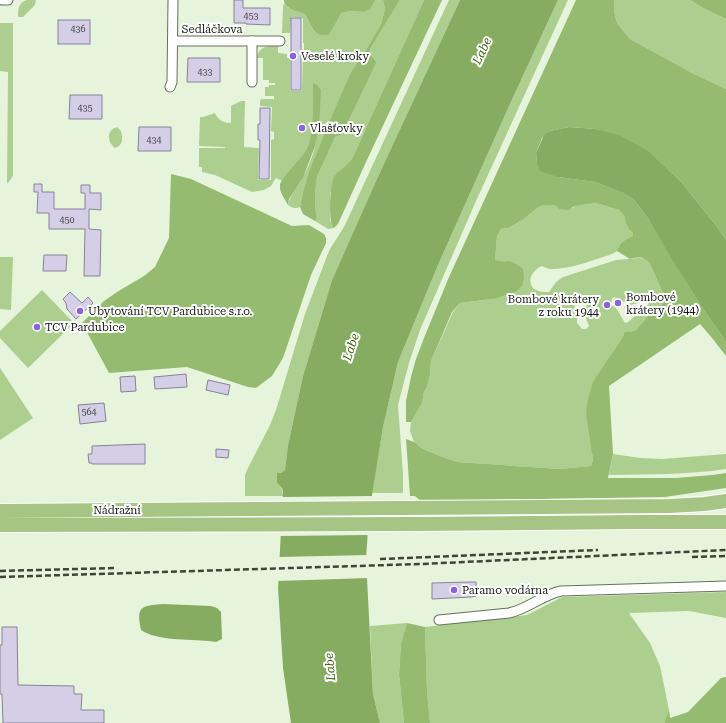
<svg xmlns="http://www.w3.org/2000/svg" width="726" height="723" viewBox="0 0 726 723" font-family="'Roboto Serif',serif">
<rect width="100%" height="100%" fill="#e7f4dc"/>
<!-- green -->
<g fill="#acce8e" fill-rule="evenodd">
<path d="M27 0H36L35 5 23 17H18C18 9 18 3 27 0Z"/>
<path d="M375 0H383L385 9 381 24 366 50 351 72 309 171 303 192 300 207C295 209 292 208 288 205 290 194 299 187 303 177 309 166 315 151 316 139L291 185 276 178 271 186 264 190 252 192 215 175 202 172V167H199V148H225V147L199 146 200 117H203L215 113C218 120 224 123 231 123V106L241 101H245L244 147 259 148 258 180H271V140L274 139V132L271 131 272 107 260 106V101L261 99H274V96H265V87H269V85H275V83H269V80H263V58H257C259 46 267 46 278 46V53L287 54V58H290V91H302L303 50H304V43H303V18L291 17 290 33H282L283 7 284 3 287 7 305 14 314 31 329 35 340 13 351 11 363 12Z"/>
<path d="M400 0H424L352 159 343 168 336 174 330 194V220L332 226 334 228 328 229 315 221 317 219C314 204 314 192 317 177L371 56 370 49Z"/>
<path d="M449 0H460L376 181 332 280 303 376 288 445 285 470 281 473H277V483C281 487 283 490 283 496H245V475L248 468 270 425 276 410 305 314 327 256 330 249 344 227Z"/>
<path d="M558 0H568L476 201 420 330 409 363 398 405 403 474V493H372L383 427 398 362 438 265 510 104Z"/>
<path d="M614 0H690L705 9 726 19V89L694 74 630 39 617 23 614 11Z"/>
<path d="M0 23H13V175L11 179 7 184 8 72 0 71Z"/>
<path d="M117 127 121 131C123 138 123 146 115 148 107 142 106 130 117 127Z"/>
<path d="M596 203 619 210 624 216 626 224 633 233V236C625 239 619 243 617 251 613 254 610 255 606 256 588 262 570 269 551 269 548 269 545 267 542 266 534 269 526 280 533 288 537 292 545 292 549 292L556 282 563 277 616 260 640 258 646 259 650 264 665 298 664 303 649 315 636 330 630 332H625L624 335 612 353 592 453 593 460 591 466 560 469 458 462 445 458 423 449 414 442 410 431 411 422 422 403 424 392 427 387 430 375 431 361 453 312 460 303 494 299 501 295 507 261 500 262 495 260 497 236 501 229 508 228 524 219 537 208 544 205H554L559 209 573 208 575 206ZM614 297 630 305 647 301 649 304 628 322 625 323 616 308 611 305 612 299ZM580 299 586 302C587 307 585 311 586 316 586 320 588 323 589 326L586 329H582L577 323V316L574 304 575 300Z"/>
<path d="M0 257H13L11 310 0 309Z"/>
<path d="M42 290 74 323 28 368 0 338V331Z"/>
<path d="M0 368 33 418 0 440Z"/>
<path d="M613 454 640 458 662 459 726 454V469C687 475 648 474 609 475Z"/>
<path d="M726 592V618L689 611 629 613 650 643 660 666 669 710 664 723H430L427 691 425 627 527 615 562 597Z"/>
<path d="M407 623 401 643 399 675 404 723H380L373 694 370 626Z"/>
</g>
<!-- forest -->
<g fill="#94bb70">
<path d="M284 0H375L370 9 363 12 351 11 341 13 329 35H320L314 31 305 14C298 11 284 9 284 0Z"/>
<path d="M383 0H400L370 49 371 56 376 62 374 67 342 134 335 137 317 177 315 191V206L317 219 315 221 303 214 300 207 303 192 309 171 334 111 351 72 366 50 381 24 385 9Z"/>
<path d="M424 0H442L366 162 338 224 334 228 332 226C329 215 329 183 336 174 337 172 341 170 343 168 346 165 349 162 352 159Z"/>
<path d="M576 0H614V11L617 23 630 39 694 74 726 89V240L717 227 682 183 650 152 595 129 569 127 550 131 542 138 536 153 537 164 558 177 595 182 623 193 635 201 649 220 699 303 726 342V356L712 338 700 324 609 386 613 454 608 478H676L712 475 726 473V488L665 497 421 501 415 496H410L406 439 414 442 423 449 445 458 458 462 560 469 591 466 593 460 586 413 588 399 593 382 624 335V333L625 332H630L636 330 649 315 664 303 665 298 650 264C644 256 639 257 630 259L617 251C619 243 625 239 633 236V233L630 230 626 224 624 216 619 210 596 203 575 206 568 210 559 209 554 205H544L537 208 524 219 508 228 501 229 497 236 495 260C500 262 504 261 508 261 514 262 518 265 523 269L524 278 522 286 517 291 494 299 484 300 460 303 452 312 431 361 430 375 427 387 424 392 422 403 411 422H406V401L411 377 416 359 424 338 449 277Z"/>
<path d="M690 0H726V19L705 9Z"/>
<path d="M313 83 317 85 321 90 319 127 315 146 303 178 289 199 288 205C285 199 279 192 280 185 281 178 301 159 306 151 315 136 313 101 313 83Z"/>
<path d="M171 174 191 179 292 226 309 225 324 234 326 238V243L311 275 283 358 272 376 256 388 248 387 187 367 109 373 82 323 104 301 117 292 144 276 155 267 169 238Z"/>
<path d="M407 623 425 627 427 691 430 723H404L399 675 401 643Z"/>
<path d="M726 677V723H664L669 710 670 718 688 712 721 678Z"/>
</g>
<!-- water -->
<g fill="#86ac62">
<path d="M460 0H558L510 104 438 265 398 362 383 427 369 514 366 559 373 694 380 723H291L283 668 278 588 283 492 282 488 277 483V473H281L285 470 288 445 303 376 332 280 376 181Z"/>
<path d="M569 127 595 129 619 135 650 152 682 183 717 227 726 240V342L699 303 667 251 649 220 635 201 623 193 595 182 558 177 540 171 537 164 536 153 544 135 550 131Z"/>
<path d="M163 604 211 606 217 608 221 612 222 639 216 642 209 641C188 639 157 641 141 630 136 606 141 606 163 604Z"/>
</g>
<!-- pier -->
<g fill="#e7f4dc">
<path d="M374 496 371 515 370 535 279 536 281 497Z"/>
<path d="M369 555V578L277 581 278 557Z"/>
</g>
<!-- building -->
<g fill="#d4cfe7" stroke="#878298">
<path d="M234 0H243V8H270V25L246 24V23H234Z"/>
<rect x="291" y="18" width="10" height="72"/>
<rect x="58" y="20" width="32" height="24"/>
<path d="M188 58H220V82H187Z"/>
<path d="M70 95H102V119H69Z"/>
<path d="M260 108H270L269 179H259L260 140H258V124H260Z"/>
<path d="M139 127H171V151H138Z"/>
<path d="M34 184H42V192H54V209H85V193H81V185H90V193H101V210L89 209V229L101 230 100 276H84L85 229H49V213H37L38 192H34Z"/>
<path d="M44 255H67L66 271H43Z"/>
<path d="M70 292 82 303 88 297 93 303 76 319 67 309 66 303 63 299Z"/>
<path d="M186 374 187 387 155 389 154 377Z"/>
<path d="M135 376 136 391 121 392 120 377Z"/>
<path d="M208 380 230 385 228 395 206 390Z"/>
<path d="M104 403 106 421 80 424 78 405Z"/>
<path d="M145 444V464H92V463H89L88 454H92V446Z"/>
<path d="M216 449 229 450 228 458 216 457Z"/>
<path d="M470 582H476V596L471 597 432 599V583Z"/>
<path d="M2 627H17L18 685 74 686V694H82L81 710H104V723H3L2 694H0V645H2Z"/>
</g>
<g fill="none" stroke-linecap="round" stroke-linejoin="round">
<defs>
<g id="street">
<path d="M2 0H8"/>
<path d="M173 41H280"/>
<path d="M252 82V41"/>
<path d="M170 87 172 82 173 0"/>
<path d="M439 620 509 613C528 609 542 595 561 591L726 586"/>
</g>
<g id="primary">
<path d="M0 511 669 506 705 504 726 501"/>
<path d="M0 525 414 524 638 522H726"/>
</g>
</defs>
<!-- street casing -->
<use href="#street" stroke="#66715d" stroke-width="11"/>
<!-- primary casing -->
<use href="#primary" stroke="#fff" stroke-width="16"/>
<!-- street -->
<use href="#street" stroke="#fff" stroke-width="9"/>
<!-- primary -->
<use href="#primary" stroke="#a6c484" stroke-width="14"/>
<!-- rail -->
<g stroke="#3e4438" stroke-width="2.5" stroke-dasharray="6 3" stroke-linecap="butt">
<path d="M692 557 726 556"/>
<path d="M380 559 598 550"/>
<path d="M0 571 114 568"/>
<path d="M0 577 421 564 726 550"/>
</g>
</g>
<!-- markers -->
<g fill="#8b62dc" stroke="#fff" stroke-width="1.5">
<circle cx="293" cy="56" r="4"/>
<circle cx="302" cy="128" r="4"/>
<circle cx="618" cy="303" r="4"/>
<circle cx="607" cy="305" r="4"/>
<circle cx="80" cy="311" r="4"/>
<circle cx="37" cy="327" r="4"/>
<circle cx="454" cy="590" r="4"/>
</g>
<g text-anchor="middle" stroke-width="4" stroke-linejoin="round" paint-order="stroke">
<!-- number labels -->
<g font-size="9" fill="#444646">
<text x="251" y="19">453</text>
<text x="78" y="32">436</text>
<text x="205" y="75">433</text>
<text x="85" y="111">435</text>
<text x="154" y="143">434</text>
<text x="67" y="223">450</text>
<text x="89" y="415">564</text>
</g>
<!-- street labels -->
<g font-size="11" fill="#141910" stroke="#fff">
<text x="212" y="33">Sedláčkova</text>
<text x="117" y="514">Nádražní</text>
</g>
<!-- poi labels -->
<g font-size="11" fill="#141910" stroke="#fff" text-anchor="start">
<text x="301" y="60">Veselé kroky</text>
<text x="310" y="132">Vlašťovky</text>
<text x="626" y="301">Bombové<tspan x="626" dy="13">krátery (1944)</tspan></text>
<text x="599" y="303" text-anchor="end">Bombové krátery<tspan x="599" dy="13">z roku 1944</tspan></text>
<text x="88" y="315">Ubytování TCV Pardubice s.r.o.</text>
<text x="45" y="331">TCV Pardubice</text>
<text x="462" y="594">Paramo vodárna</text>
</g>
<!-- water labels -->
<g font-size="12" font-style="italic" fill="#416416" stroke="#fff">
<text transform="translate(482 51) rotate(-65)" y="4">Labe</text>
<text transform="translate(351 347) rotate(-72)" y="4">Labe</text>
<text transform="translate(330 667) rotate(-95)" y="4">Labe</text>
</g>
</g>
</svg>
